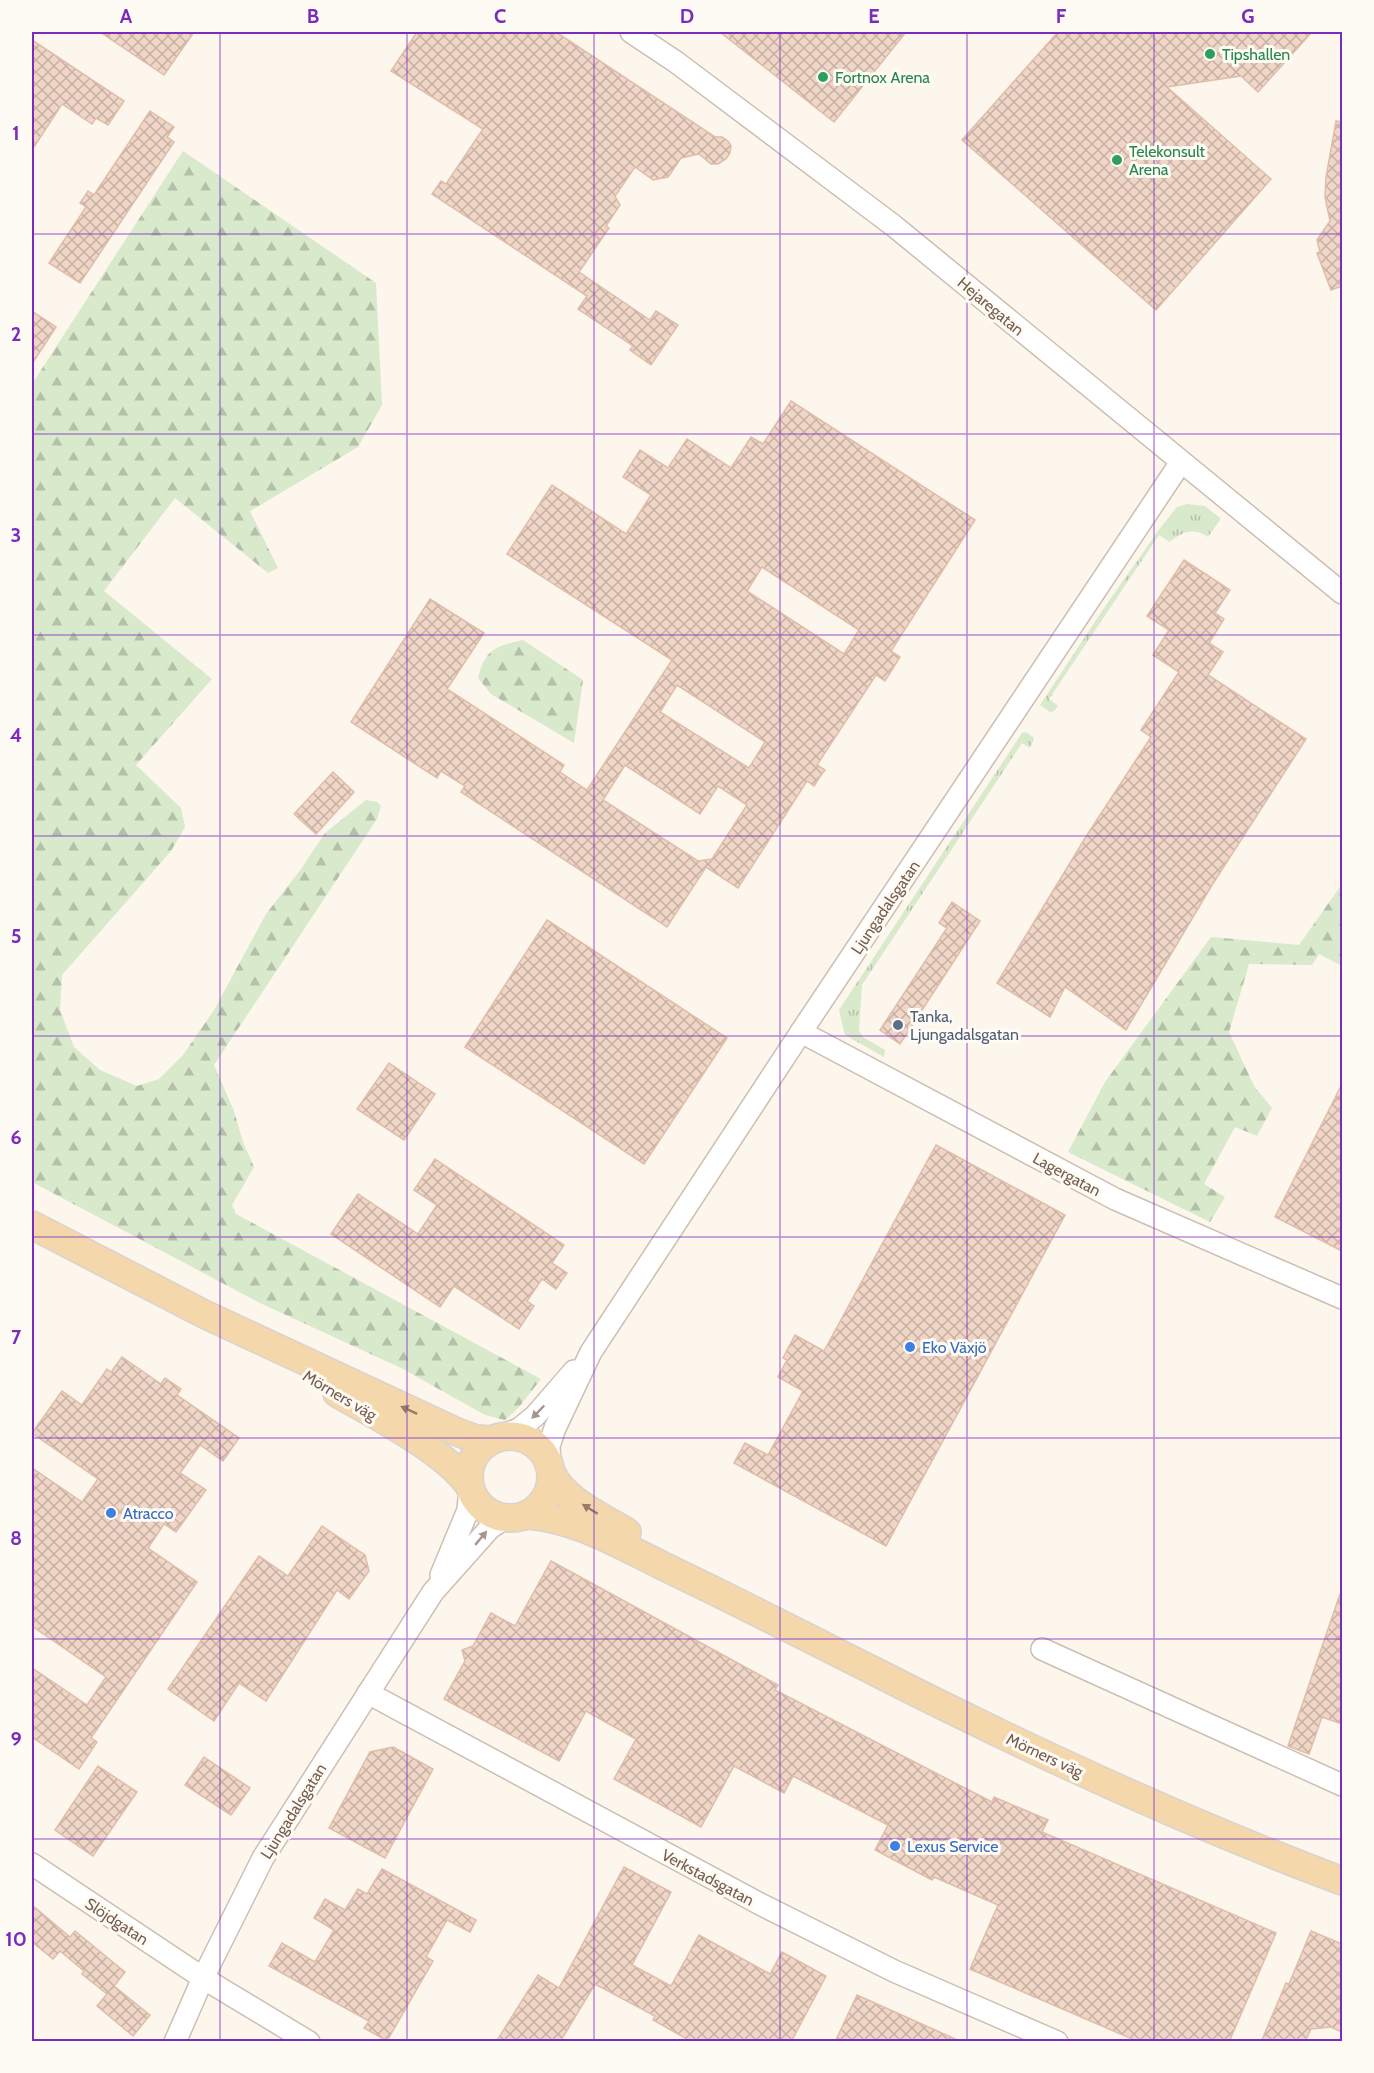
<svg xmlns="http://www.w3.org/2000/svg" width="1374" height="2073" viewBox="0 0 1374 2073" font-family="Cabin,sans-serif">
<defs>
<pattern id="grass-tufts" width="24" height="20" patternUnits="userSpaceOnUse" patternTransform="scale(1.5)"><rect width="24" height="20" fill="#d8e9cc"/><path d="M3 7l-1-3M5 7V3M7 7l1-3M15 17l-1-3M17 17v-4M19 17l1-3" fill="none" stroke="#b4c0a8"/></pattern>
<pattern id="forest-firs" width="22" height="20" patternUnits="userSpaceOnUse" patternTransform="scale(1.5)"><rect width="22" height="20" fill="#d8e9cc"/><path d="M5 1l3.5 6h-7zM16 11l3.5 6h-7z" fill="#b4c0a8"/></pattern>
<pattern id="building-cross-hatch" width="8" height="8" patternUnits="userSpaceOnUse" patternTransform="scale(1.5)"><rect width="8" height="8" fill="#efd6c7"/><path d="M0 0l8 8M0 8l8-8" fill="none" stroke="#c6b1a4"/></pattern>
</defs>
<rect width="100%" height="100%" fill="#fcf6ed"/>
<!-- grass -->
<g fill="url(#grass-tufts)">
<path d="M1187 504 1205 506 1220 518V520L1208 537C1194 527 1181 532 1170 542L1159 535 1049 699 1058 706 1054 711 1050 712 1040 705 1106 605 1161 527 1177 507Z"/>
<path d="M1026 732 1034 738 1030 748 1022 743 862 985 859 1030 863 1037 885 1050 884 1057 845 1035 839 1010 1022 733Z"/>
</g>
<!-- forest -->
<g fill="url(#forest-firs)">
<path d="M183 151 376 283 382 405 358 447 250 511 278 568 268 573 175 498 104 591 212 679 136 765 181 808 185 827 171 851 62 975 60 1010 74 1047 100 1070 137 1086 159 1079 183 1055 214 1010 266 914 301 869 325 833 366 800 377 802 381 806 377 819 214 1065 234 1111 243 1142 254 1167 232 1205 236 1214 541 1379 519 1407 505 1420 485 1415 403 1369 260 1303 32 1182V384Z"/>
<path d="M523 640 583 680 574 743 491 694 478 678C485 649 496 646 523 640Z"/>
<path d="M1342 884V966L1319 954 1312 965 1249 964 1229 1032 1254 1086 1272 1108 1257 1136 1235 1127 1204 1184 1225 1197 1210 1222 1068 1152 1105 1082 1211 937 1299 945Z"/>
</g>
<!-- building -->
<g fill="url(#building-cross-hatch)" stroke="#e0bda8" stroke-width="1.5" fill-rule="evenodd">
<path d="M100 32H194L164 75Z"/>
<path d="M417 32H556L715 137H722L728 141 731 146 730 153 726 159 718 164H711L699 154 681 158 668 177 653 180 635 167 615 196 620 205 606 226 609 228 579 272 650 320 656 311 678 325 651 365 630 350 633 346 578 309 587 296 432 194 441 181 446 184 483 129 391 71Z"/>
<path d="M720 32H906L834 122Z"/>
<path d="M1058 32H1312L1258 92 1241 76 1167 87 1271 179 1156 310 962 140Z"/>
<path d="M32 40 124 101 108 125 96 118 92 124 62 104 32 150Z"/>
<path d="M150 111 174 127 167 137 174 142 80 283 49 263 86 207 80 203 88 191 94 195Z"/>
<path d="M1336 121 1342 122V286L1331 290 1317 253 1320 252 1317 240 1330 221 1325 197 1326 177Z"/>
<path d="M32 311 56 327 32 364Z"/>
<path d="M791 401 975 520 891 651 900 657 885 681 876 675 817 765 825 770 819 778 814 786 807 781 738 888 706 867 667 927 461 792 465 786 441 771 437 778 351 722 430 599 484 633 447 689 564 765 560 772 587 790 672 660 507 554 552 485 626 534 651 495 623 477 640 450 668 468 687 439 731 468 751 437 763 444ZM762 567 859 630 844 654 747 591ZM677 685 765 742 749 768 660 712ZM625 765 700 814 718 786 747 805 712 859 698 861 603 800Z"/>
<path d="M1184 560 1230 590 1215 613 1224 619 1209 643 1223 652 1208 675 1306 739 1212 885 1126 1030 1065 987 1050 1017 997 983 1087 835 1151 737 1141 730 1179 672 1153 655 1169 630 1147 616Z"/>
<path d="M333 772 354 792 316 834 294 814Z"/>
<path d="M952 902 980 921 900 1044 880 1030 947 928 939 923Z"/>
<path d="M547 920 727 1038 644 1164 465 1047Z"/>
<path d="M389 1063 435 1094 404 1140 357 1109Z"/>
<path d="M1342 1084V1251L1275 1217Z"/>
<path d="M936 1145 1065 1215 886 1546 734 1463 745 1443 768 1455 803 1391 778 1377 787 1360 783 1358 795 1335 824 1351Z"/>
<path d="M435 1159 564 1245 552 1263 567 1273 556 1289 542 1279 527 1301 534 1306 519 1329 454 1286 440 1307 331 1234 358 1194 418 1234 437 1205 414 1190Z"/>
<path d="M122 1357 161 1384 165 1378 181 1389 177 1395 239 1438 223 1461 200 1445 180 1473 206 1490 176 1532 164 1524 148 1548 197 1582 91 1738 97 1742 79 1769 32 1737V1668L87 1705 106 1677 32 1626V1468L82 1502 98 1479 32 1433 62 1391 82 1405 107 1369 111 1372Z"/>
<path d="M322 1526 365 1555 369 1571 349 1599 337 1590 266 1701 239 1683 214 1721 168 1689 259 1556 288 1576Z"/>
<path d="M551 1561 778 1685 775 1690 992 1802 994 1797 1048 1820 1042 1832 1276 1933 1229 2042H1139L970 1969 998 1905 934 1877 932 1880 875 1850 888 1825 793 1776 784 1793 734 1766 701 1827 614 1779 636 1739 586 1711 559 1761 444 1699 465 1661 462 1650 473 1646 491 1613 515 1626Z"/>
<path d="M1340 1594 1342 1595V1724L1322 1717 1309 1754 1288 1746Z"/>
<path d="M393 1747 433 1769 385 1858 329 1828 370 1752Z"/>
<path d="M204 1757 250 1788 231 1815 185 1785Z"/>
<path d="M98 1766 137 1792 93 1856 55 1830Z"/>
<path d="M624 1867 671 1892 632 1965 671 1986 699 1935 770 1974 782 1952 826 1976 791 2042H692L653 2020 655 2016 595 1984 560 2042H496L538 1975 559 1988Z"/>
<path d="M382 1869 476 1920 470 1932 447 1920 426 1957 433 1961 387 2041 364 2028 369 2021 269 1966 282 1943 315 1962 334 1930 314 1918 325 1899 345 1910 358 1889 367 1894Z"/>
<path d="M32 1905 70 1937 75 1931 125 1972 114 1986 150 2015 133 2036 97 2006 107 1994 82 1974 84 1971 60 1951 53 1959 32 1942Z"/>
<path d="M1311 1931 1342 1944V2032L1331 2027 1311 2029 1305 2042H1261L1286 1983 1289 1984Z"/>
<path d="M857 1995 962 2042H835Z"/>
</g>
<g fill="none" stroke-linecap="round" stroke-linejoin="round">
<defs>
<g id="minor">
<path d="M631 32 676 62 894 226 1342 593"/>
<path d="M801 1032 1115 1199 1342 1298"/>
<path d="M498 1437 519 1429 535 1416 574 1371"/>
<path d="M550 1466 549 1446 555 1428 591 1352 801 1032 1181 462"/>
<path d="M441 1575 468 1510 470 1488"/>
<path d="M1042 1649 1342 1785"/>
<path d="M368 1693 762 1905 894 1971 1057 2042"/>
<path d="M32 1864 203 1978 309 2042"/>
<path d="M175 2042 203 1978 263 1858 433 1592 490 1528 504 1519"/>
</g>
<g id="major">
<path d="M32 1225 204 1314 457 1432 476 1439 492 1440"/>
<path d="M337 1393C376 1416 442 1449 468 1484"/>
<circle cx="510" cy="1477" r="41"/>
<path d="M552 1474C565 1501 602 1517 627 1532"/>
<path d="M528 1515C577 1519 620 1545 663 1566 734 1600 804 1636 874 1671 1027 1749 1182 1821 1342 1881"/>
</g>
</defs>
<!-- minor casing -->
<use href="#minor" stroke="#cebeb2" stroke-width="24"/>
<!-- major casing -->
<use href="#major" stroke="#d9d2ce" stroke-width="30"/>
<!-- minor -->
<use href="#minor" stroke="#fff" stroke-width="21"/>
<!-- major -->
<use href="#major" stroke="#f4d8ac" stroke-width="27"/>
</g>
<!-- one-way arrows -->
<defs><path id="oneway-solid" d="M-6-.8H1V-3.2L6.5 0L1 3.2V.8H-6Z" transform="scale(1.5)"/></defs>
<g fill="#967c67">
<use href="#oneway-solid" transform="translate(409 1410) rotate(-155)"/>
<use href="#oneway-solid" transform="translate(590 1509) rotate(-148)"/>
</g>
<g fill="#a6968d">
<use href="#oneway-solid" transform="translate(538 1412) rotate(134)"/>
<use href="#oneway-solid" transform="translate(481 1538) rotate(-50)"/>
</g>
<!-- grid -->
<path fill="none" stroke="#7b2cbf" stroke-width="1.5" stroke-opacity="0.55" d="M220 32V2042M407 32V2042M594 32V2042M780 32V2042M967 32V2042M1154 32V2042M32 234H1342M32 434H1342M32 635H1342M32 836H1342M32 1036H1342M32 1237H1342M32 1438H1342M32 1639H1342M32 1839H1342"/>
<!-- markers -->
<g fill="#2e9e5b" stroke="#fefaf4" stroke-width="2">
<circle cx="1210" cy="54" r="6"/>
<circle cx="823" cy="77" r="6"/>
<circle cx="1117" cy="160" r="6"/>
</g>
<circle fill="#5c6f8a" stroke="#fefaf4" stroke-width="2" cx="898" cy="1025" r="6"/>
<g fill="#3f7fe0" stroke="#fefaf4" stroke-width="2">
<circle cx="910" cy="1347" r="6"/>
<circle cx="111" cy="1513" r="6"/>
<circle cx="895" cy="1846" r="6"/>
</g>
<g text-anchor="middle" stroke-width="6" stroke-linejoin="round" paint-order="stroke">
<!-- leisure labels -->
<g font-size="16" fill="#27864d" stroke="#fefaf4" text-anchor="start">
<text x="1222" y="60">Tipshallen</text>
<text x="835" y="83">Fortnox Arena</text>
<text x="1129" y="157">Telekonsult<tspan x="1129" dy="18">Arena</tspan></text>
</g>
<!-- street labels -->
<g font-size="16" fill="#765e50" stroke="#fefaf4">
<text transform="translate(991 306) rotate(40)" y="6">Hejaregatan</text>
<text transform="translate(885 907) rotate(-56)" y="6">Ljungadalsgatan</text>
<text transform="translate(1067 1174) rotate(28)" y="6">Lagergatan</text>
<text transform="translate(340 1395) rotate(31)" y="6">Mörners väg</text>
<text transform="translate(1045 1755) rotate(25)" y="6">Mörners väg</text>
<text transform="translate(293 1811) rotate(-58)" y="6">Ljungadalsgatan</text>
<text transform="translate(708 1877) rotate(28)" y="6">Verkstadsgatan</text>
<text transform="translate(117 1921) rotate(33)" y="6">Slöjdgatan</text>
</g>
<!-- service labels -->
<g font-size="16" fill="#4e5e75" stroke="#fefaf4" text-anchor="start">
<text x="910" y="1022">Tanka,<tspan x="910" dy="18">Ljungadalsgatan</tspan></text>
</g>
<!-- shop labels -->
<g font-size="16" fill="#366cbe" stroke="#fefaf4" text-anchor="start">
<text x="922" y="1353">Eko Växjö</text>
<text x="123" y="1519">Atracco</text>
<text x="907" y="1852">Lexus Service</text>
</g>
</g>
<!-- border -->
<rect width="1374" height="2073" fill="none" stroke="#fefaf4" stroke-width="66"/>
<rect x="33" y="33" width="1308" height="2007" fill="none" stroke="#7b2cbf" stroke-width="2"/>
<g font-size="20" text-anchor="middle" font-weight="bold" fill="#7b2cbf">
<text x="126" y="23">A</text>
<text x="313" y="23">B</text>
<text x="500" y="23">C</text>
<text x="687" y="23">D</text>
<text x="874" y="23">E</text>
<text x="1061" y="23">F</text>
<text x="1248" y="23">G</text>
<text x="16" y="140">1</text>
<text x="16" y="341">2</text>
<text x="16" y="542">3</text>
<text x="16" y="742">4</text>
<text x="16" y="943">5</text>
<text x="16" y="1144">6</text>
<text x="16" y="1344">7</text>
<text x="16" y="1545">8</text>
<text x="16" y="1746">9</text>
<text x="16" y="1946">10</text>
</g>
</svg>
